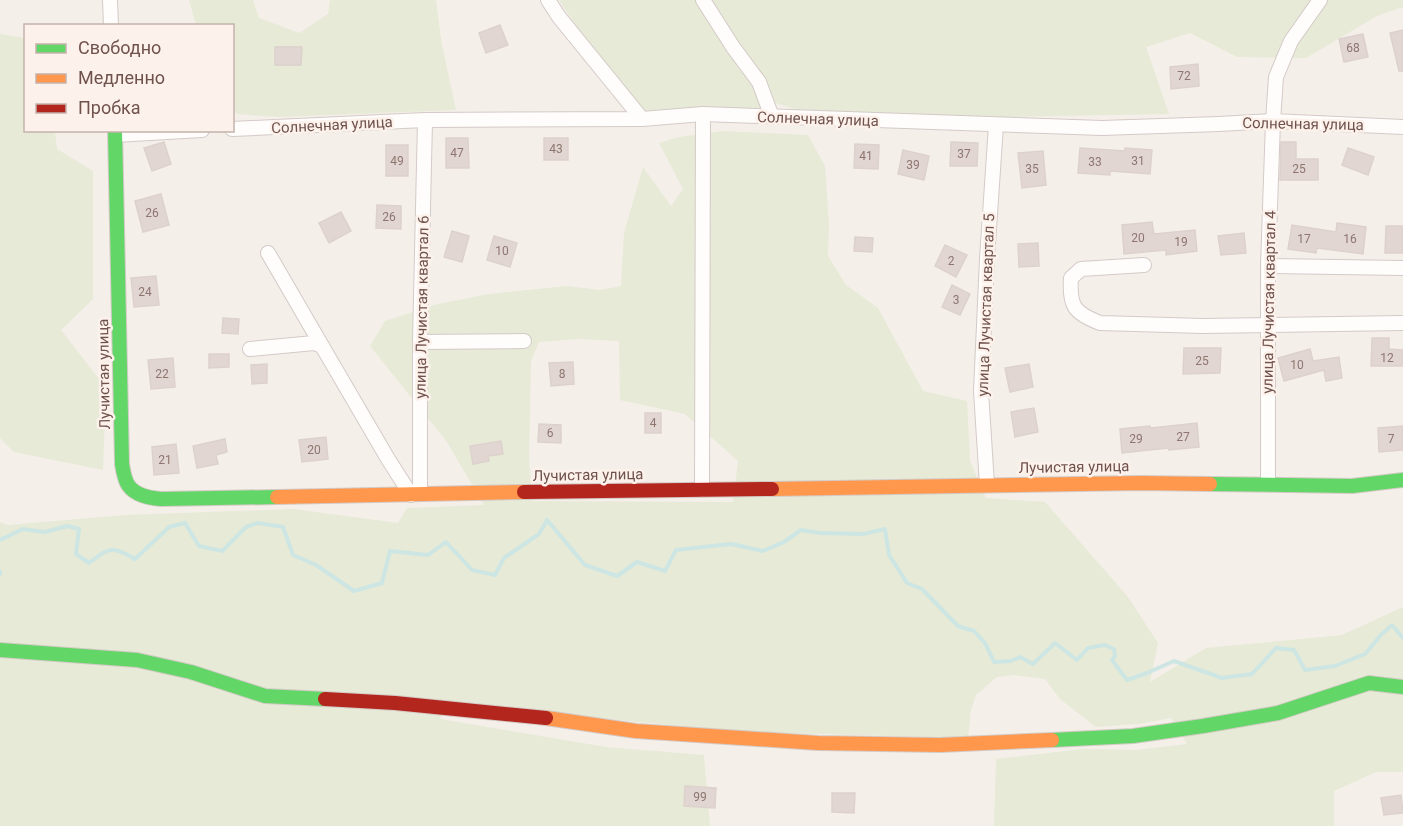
<svg xmlns="http://www.w3.org/2000/svg" width="1403" height="826" viewBox="0 0 1403 826" font-family="Roboto,sans-serif">
<rect width="100%" height="100%" fill="#f5efea"/>
<!-- green -->
<g fill="#e6ead6" fill-rule="evenodd">
<path d="M189 0H253L259 18 299 33 328 14 330 0H436L441 40 456 110 278 117 237 114 232 107V26L196 25Z"/>
<path d="M559 0H1403V7L1377 16 1306 58 1237 57 1190 33 1146 47 1169 114 1007 117 804 112 776 103 765 113 643 112 579 31Z"/>
<path d="M0 34 25 38 26 130 55 131 57 149 93 171V299L61 330 106 388 103 470 14 452 0 438Z"/>
<path d="M723 131 808 135 825 166 829 225 828 256 846 285 878 308 923 391 967 401 970 461 986 498 1045 502 1128 597 1158 643 1150 682 1206 648 1342 635 1403 607V772H1376L1334 791V826H994L996 759 1083 749 1136 750 1187 744 1171 718 1139 724 1096 727 1060 699 1045 679 1014 675 997 677 976 695 971 710 968 738 739 732 448 703 440 719 606 747 704 755 710 826H0V522L8 525 125 515 294 509 398 523 407 508 484 505 447 442 370 346 385 321 438 304 489 294 566 286 600 290 621 286 624 233 643 167 671 206 683 189 659 143 679 137ZM579 339 619 341 620 400 685 414 738 461 733 502 532 501 529 458 531 361 539 342Z"/>
</g>
<g fill="none" stroke-linecap="round" stroke-linejoin="round">
<!-- stream -->
<g stroke="#cde6e3" stroke-width="4">
<path d="M0 540 23 529 45 532 67 526 79 529 76 554 89 563C109 548 112 545 135 559L169 527 185 523 199 546 222 551 246 527 258 523 283 527 293 555 316 565 354 591 382 583 390 551 428 555 446 542 472 570 495 575 504 558 539 534 547 520 585 565 617 576 637 562 665 571 676 550 731 544 763 551 784 542 801 530 820 533 863 534 885 529 889 555 907 583 922 589 958 626 974 631 985 643 994 662 1011 661 1020 657 1033 664 1055 643 1077 660 1088 648 1105 645 1114 649 1115 656 1112 660 1127 680 1147 673 1174 661 1222 678 1252 674 1276 648 1294 650 1305 670 1335 666 1365 654 1381 635 1392 625 1403 638"/>
<path d="M0 571V574"/>
</g>
</g>
<!-- building -->
<g fill="#e1d6d2" stroke="#ddd1cd" stroke-width="1.5">
<path d="M500 25 508 45 486 53 479 33Z"/>
<path d="M1403 30V71H1399L1390 33Z"/>
<path d="M1363 34 1368 57 1344 62 1339 39Z"/>
<path d="M275 47H302L301 65H275Z"/>
<path d="M1198 64 1199 86 1171 89 1170 67Z"/>
<path d="M446 138H468L469 168H446Z"/>
<rect x="544" y="138" width="24" height="22"/>
<path d="M164 142 171 164 152 171 144 148Z"/>
<path d="M951 142 978 143 977 166H950Z"/>
<path d="M1281 142H1296V159H1318V180H1280Z"/>
<path d="M855 144 879 145 878 169 854 168Z"/>
<rect x="386" y="145" width="22" height="31"/>
<path d="M1080 148 1125 151V148L1152 150 1150 174 1110 171V175L1078 173Z"/>
<path d="M1348 148 1374 157 1368 175 1342 165Z"/>
<path d="M903 150 929 156 924 180 898 174Z"/>
<path d="M1043 151 1046 185 1022 188 1018 153Z"/>
<path d="M161 194 169 225 143 232 135 201Z"/>
<path d="M377 205 401 206V229L376 228Z"/>
<path d="M341 212 351 231 329 243 319 223Z"/>
<path d="M1152 222 1154 234 1195 230 1197 251 1166 255V250L1124 254 1122 225Z"/>
<path d="M1337 223 1366 227 1363 254 1317 248 1316 253 1288 249 1292 225 1336 232Z"/>
<path d="M1386 226H1403V253H1385Z"/>
<path d="M452 231 469 236 462 262 444 257Z"/>
<path d="M1244 233 1246 253 1221 255 1218 236Z"/>
<path d="M494 236 517 243 510 267 487 260Z"/>
<path d="M855 237 873 238 872 252 854 251Z"/>
<path d="M1038 243 1039 266 1019 267 1018 244Z"/>
<path d="M945 245 967 255 956 277 935 266Z"/>
<path d="M156 276 159 305 134 307 131 278Z"/>
<path d="M952 285 970 294 960 315 942 307Z"/>
<path d="M223 318 239 319 238 334 222 333Z"/>
<path d="M1372 338H1389V349L1403 350V366H1371Z"/>
<path d="M1184 348H1221L1220 373 1183 374Z"/>
<path d="M1310 349 1313 361 1339 357 1342 378 1326 381 1324 370 1284 381 1278 358Z"/>
<path d="M209 354H229V367L209 368Z"/>
<path d="M173 358 175 387 151 389 148 360Z"/>
<path d="M573 362 574 384 551 386 549 363Z"/>
<path d="M267 364V383L252 384 251 365Z"/>
<path d="M1029 364 1033 387 1010 392 1005 368Z"/>
<path d="M1034 408 1038 432 1015 437 1011 412Z"/>
<rect x="645" y="413" width="16" height="20"/>
<path d="M1197 423 1199 447 1169 450 1168 448 1122 453 1120 429 1150 426 1151 428Z"/>
<path d="M539 424 561 425V443L538 442Z"/>
<path d="M1403 426V450L1379 452 1378 428Z"/>
<path d="M326 437 328 459 302 462 299 440Z"/>
<path d="M225 439 227 452 216 455 218 464 197 468 193 446Z"/>
<path d="M501 441 503 454 488 456 489 461 473 464 470 446Z"/>
<path d="M176 444 179 473 154 475 152 447Z"/>
<path d="M685 786 716 788 715 808 684 806Z"/>
<path d="M832 793H855L854 813 832 812Z"/>
<path d="M1401 795 1403 813 1384 815 1381 798Z"/>
</g>
<g fill="none" stroke-linecap="round" stroke-linejoin="round">
<defs>
<g id="street">
<path d="M110 0 111 26"/>
<path d="M548 0 559 17 642 119"/>
<path d="M703 0 733 47 759 82 772 117"/>
<path d="M232 129 425 120 642 119 703 114 1102 128 1219 124 1273 121 1403 127"/>
<path d="M115 135 202 130"/>
<path d="M268 253 322 346"/>
<path d="M1144 265 1081 269 1071 278C1069 306 1074 313 1100 323L1203 326 1403 323"/>
<path d="M1268 266 1403 268"/>
<path d="M420 342 524 341"/>
<path d="M250 349 314 343 322 346 388 459 411 495"/>
<path d="M1268 484V266L1273 121 1276 77 1291 41 1320 0"/>
<path d="M987 485 981 391 987 259 996 125"/>
<path d="M702 490 703 114"/>
<path d="M420 494V342L425 120"/>
</g>
<g id="fast">
<path d="M115 130 122 464C123 470 124 477 127 483 133 495 148 498 161 499L277 497"/>
<path d="M1210 484 1352 486 1403 480"/>
<path d="M0 650 137 660 191 672 265 696 325 699"/>
<path d="M1052 740 1133 736 1203 726 1278 713 1369 683 1403 687"/>
</g>
<g id="slow">
<path d="M772 489 1142 483 1210 484"/>
<path d="M277 497 524 492"/>
<path d="M546 718 636 731 818 743 940 745 1052 740"/>
</g>
<g id="jam">
<path d="M524 492 772 489"/>
<path d="M325 699 395 703 546 718"/>
</g>
</defs>
<!-- street casing -->
<use href="#street" stroke="#d4cac7" stroke-width="16"/>
<!-- fast casing -->
<use href="#fast" stroke="#d4cac6" stroke-width="16"/>
<!-- slow casing -->
<use href="#slow" stroke="#d4cac6" stroke-width="16"/>
<!-- jam casing -->
<use href="#jam" stroke="#d4cac6" stroke-width="16"/>
<!-- street -->
<use href="#street" stroke="#fefdfc" stroke-width="14"/>
<!-- fast -->
<use href="#fast" stroke="#63d668" stroke-width="14"/>
<!-- slow -->
<use href="#slow" stroke="#ff974d" stroke-width="14"/>
<!-- jam -->
<use href="#jam" stroke="#b3261e" stroke-width="14"/>
</g>
<g text-anchor="middle" stroke-width="5" stroke-linejoin="round" paint-order="stroke">
<!-- number labels -->
<g font-size="12" fill="#8e7570">
<text x="1353" y="52">68</text>
<text x="1184" y="80">72</text>
<text x="556" y="153">43</text>
<text x="457" y="157">47</text>
<text x="964" y="158">37</text>
<text x="866" y="160">41</text>
<text x="397" y="165">49</text>
<text x="1138" y="165">31</text>
<text x="1095" y="166">33</text>
<text x="913" y="169">39</text>
<text x="1032" y="173">35</text>
<text x="1299" y="173">25</text>
<text x="152" y="217">26</text>
<text x="389" y="221">26</text>
<text x="1138" y="242">20</text>
<text x="1304" y="243">17</text>
<text x="1350" y="243">16</text>
<text x="1181" y="246">19</text>
<text x="502" y="255">10</text>
<text x="951" y="265">2</text>
<text x="145" y="296">24</text>
<text x="956" y="304">3</text>
<text x="1387" y="362">12</text>
<text x="1202" y="365">25</text>
<text x="1297" y="369">10</text>
<text x="162" y="378">22</text>
<text x="562" y="378">8</text>
<text x="653" y="427">4</text>
<text x="550" y="437">6</text>
<text x="1183" y="441">27</text>
<text x="1136" y="443">29</text>
<text x="1391" y="443">7</text>
<text x="314" y="454">20</text>
<text x="165" y="464">21</text>
<text x="700" y="801">99</text>
</g>
<!-- street labels -->
<g font-size="15" fill="#70524d" stroke="#fdf2eb">
<text transform="translate(818 119) rotate(2)" y="5">Солнечная улица</text>
<text transform="translate(1303 124) rotate(1)" y="5">Солнечная улица</text>
<text transform="translate(332 125) rotate(-3)" y="5">Солнечная улица</text>
<text transform="translate(1269 302) rotate(-89)" y="5">улица Лучистая квартал 4</text>
<text transform="translate(986 305) rotate(-88)" y="5">улица Лучистая квартал 5</text>
<text transform="translate(422 307) rotate(-89)" y="5">улица Лучистая квартал 6</text>
<text transform="translate(104 374) rotate(-91)" y="5">Лучистая улица</text>
<text transform="translate(1074 467) rotate(-1)" y="5">Лучистая улица</text>
<text transform="translate(588 475) rotate(-1)" y="5">Лучистая улица</text>
</g>
</g>
<!-- legend -->
<rect x="24" y="24" width="210" height="108" fill="#fdf2eb" stroke="#c5b2ac" stroke-width="1.5"/>
<rect x="36" y="44" width="30" height="9" fill="#63d668" stroke="#c5b2ac" stroke-width="1.5"/>
<text x="78" y="54" font-size="18" fill="#70524d">Свободно</text>
<rect x="36" y="74" width="30" height="9" fill="#ff974d" stroke="#c5b2ac" stroke-width="1.5"/>
<text x="78" y="84" font-size="18" fill="#70524d">Медленно</text>
<rect x="36" y="104" width="30" height="9" fill="#b3261e" stroke="#c5b2ac" stroke-width="1.5"/>
<text x="78" y="114" font-size="18" fill="#70524d">Пробка</text>
</svg>
